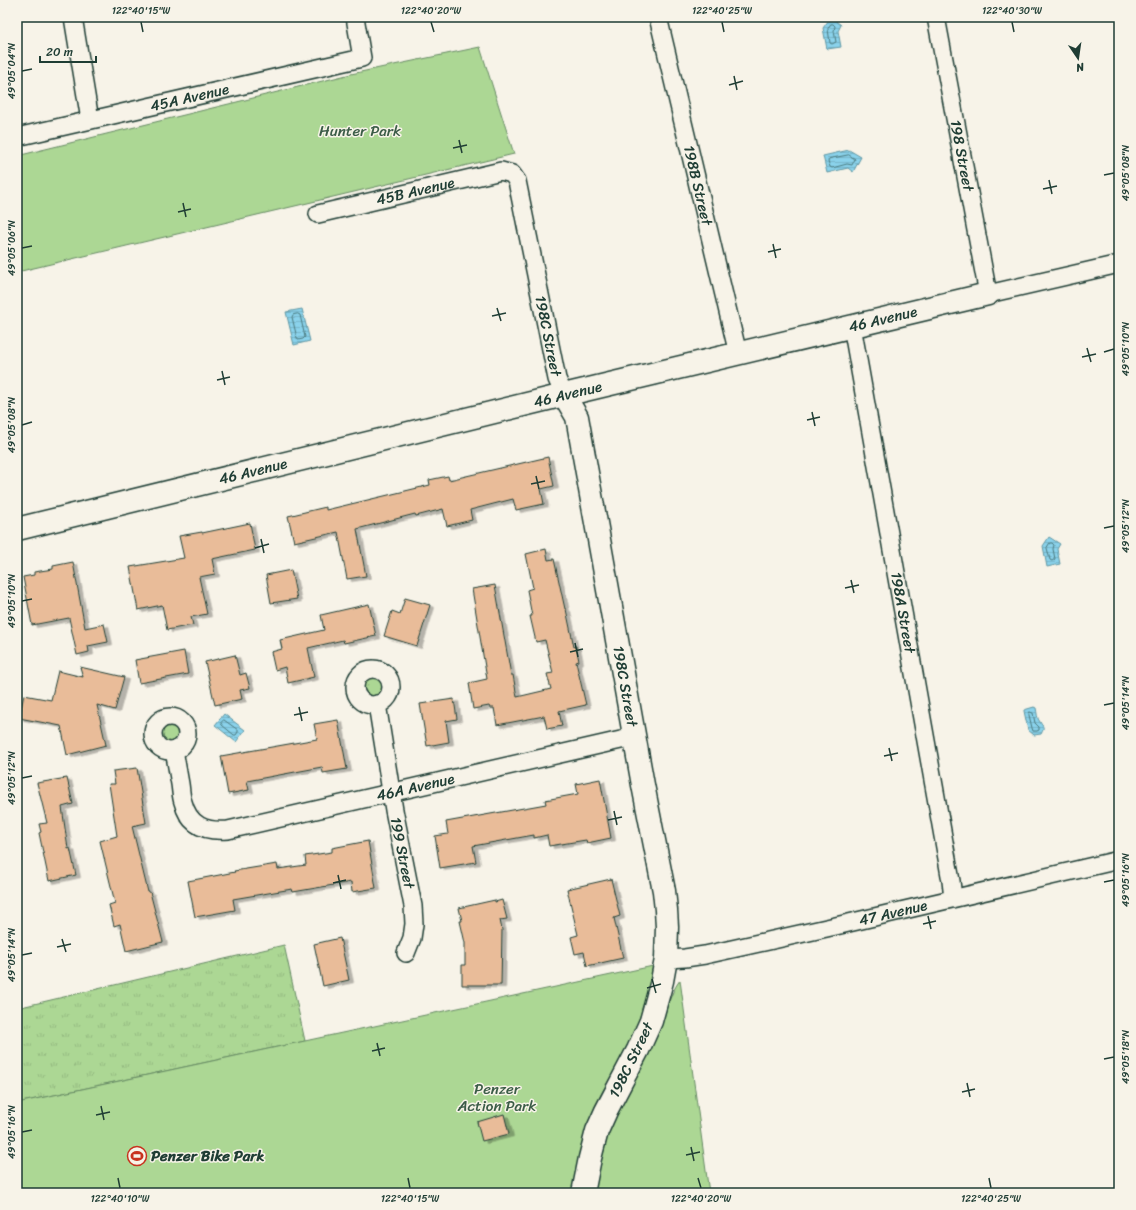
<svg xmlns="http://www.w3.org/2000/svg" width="1136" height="1210" viewBox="0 0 1136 1210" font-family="Sriracha,sans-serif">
<defs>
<pattern id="grass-tufts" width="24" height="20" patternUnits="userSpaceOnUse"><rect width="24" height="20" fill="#acd794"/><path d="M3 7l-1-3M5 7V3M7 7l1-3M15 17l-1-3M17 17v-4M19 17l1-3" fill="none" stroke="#94b980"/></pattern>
<pattern id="water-rules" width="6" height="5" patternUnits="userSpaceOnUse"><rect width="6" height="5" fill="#8ad2eb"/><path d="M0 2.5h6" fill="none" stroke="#77b5ca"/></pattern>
<filter id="shadow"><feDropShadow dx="4.5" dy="2.5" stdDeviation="0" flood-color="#0004"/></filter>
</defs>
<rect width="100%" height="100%" fill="#f7f3e8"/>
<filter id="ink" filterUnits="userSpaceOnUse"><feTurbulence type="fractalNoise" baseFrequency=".025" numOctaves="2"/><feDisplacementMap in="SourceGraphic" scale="8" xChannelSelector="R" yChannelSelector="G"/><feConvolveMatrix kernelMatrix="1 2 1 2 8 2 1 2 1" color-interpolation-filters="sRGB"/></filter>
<g filter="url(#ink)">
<!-- grass -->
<g fill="url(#grass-tufts)" stroke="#668a64">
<circle cx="374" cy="687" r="10"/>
<circle cx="170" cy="734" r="10"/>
<path d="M284 945 305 1041 17 1103V1008Z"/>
</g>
<!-- green -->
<g fill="#acd794" stroke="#668a64">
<path d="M480 47 514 154 17 272V156L351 74Z"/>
<path d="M653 966C648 997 638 1026 624 1053 615 1071 604 1087 596 1104 584 1133 577 1162 573 1193H17V1103Z"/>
<path d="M680 980 709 1193H594C599 1167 604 1141 615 1117 627 1089 644 1064 657 1036 665 1018 668 996 680 980Z"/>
</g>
<!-- water -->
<g fill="url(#water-rules)" stroke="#5f96a2">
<path d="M831 17 841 25 838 31 841 47 827 49 823 28Z"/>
<path d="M849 150 861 157 853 172 848 168 827 173 823 156Z"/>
<path d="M302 309 310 341 294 345 286 312Z"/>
<path d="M1049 537 1060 544 1057 549 1060 564 1047 567 1043 546Z"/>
<path d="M1034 707 1036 708C1037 712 1037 719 1040 722 1043 727 1045 727 1041 734L1034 735 1028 730 1024 711V710Z"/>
<path d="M224 714 245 730 236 742 215 725Z"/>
</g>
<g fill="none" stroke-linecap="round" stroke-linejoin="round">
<!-- shore -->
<g stroke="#4a797d" stroke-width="1">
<path d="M831 24H833L835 26 834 31 836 42 832 44 830 43 828 29Z"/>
<path d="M849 155 855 159 852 165 847 164 832 168 830 167 828 161 829 159Z"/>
<path d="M298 314 300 315 305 337 303 339 298 340 297 338 292 317 293 315Z"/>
<path d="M1050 543H1052L1054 545 1053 549 1055 559 1052 561 1050 560 1047 548Z"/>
<path d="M1030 712 1033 713 1035 723 1039 727V730L1037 731H1033L1032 728 1029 715Z"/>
<path d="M224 720 238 730V732L236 735H234L222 725 221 723Z"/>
</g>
</g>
<!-- building -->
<g fill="#e9bc99" stroke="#1f3d34" filter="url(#shadow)">
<path d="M548 457 554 486 541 489 544 504 516 510 513 499 470 510 472 520 447 526 443 509 416 516 415 514 357 529 366 576 347 579 338 532 294 542 288 516 326 507V510L430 485 429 480 448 476 449 480Z"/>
<path d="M250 523 255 550 212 559 215 574 199 577 207 614 191 617 193 625 167 630 162 605 138 610 130 567 184 558 179 536 202 532V533Z"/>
<path d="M546 549 548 560 554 559 565 609H566L574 647 576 646 579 661 576 662 586 705 559 711 562 726 547 729 544 716 497 725 494 708H490L489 706 473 709 469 683 487 679 472 589 495 585 511 675H513L517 697 551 689 547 674 553 673 545 640 536 642 530 616H532L527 590 533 588 526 554Z"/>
<path d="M73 562 85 628 104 624 108 642 88 646 89 652 77 655 69 618 32 625 23 577 34 575V572L53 569V566Z"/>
<path d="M291 570 297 599 271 603 266 575Z"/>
<path d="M405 598 430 605 417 646 384 636 392 611 400 614Z"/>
<path d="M369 604 376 636 344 643 343 640 308 648 314 677 288 683 285 667 275 670 271 652 282 649 280 640 324 630 321 615Z"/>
<path d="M184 651 188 674 139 683 135 660Z"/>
<path d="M235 655 240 675 246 673 250 688 240 690 242 699 215 705 205 662Z"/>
<path d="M80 667 124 677 115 710 97 705 106 745 67 755 61 726 19 718 24 695 51 700 58 671 83 677Z"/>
<path d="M454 699 457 719 446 721 449 742 427 746 420 704Z"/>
<path d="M338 720 347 769 323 773 322 767 247 781 249 790 228 794 221 756 317 739 314 724Z"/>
<path d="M137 768 146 823 132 826 148 892H150L163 942 126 951 120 924 114 926 109 905 115 903 100 841 117 836 109 784H115L113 771Z"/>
<path d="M67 778 73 804 62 807 68 849 70 848 76 875 49 881 39 833 41 832 39 824 47 823 37 783Z"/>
<path d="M600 779 611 838 587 843 586 840 549 846 547 835 534 838V835L473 846 476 862 440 868 435 836 448 834 446 822 546 804 545 800 578 794 576 784Z"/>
<path d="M368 841 376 888 352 892 351 882 293 892 292 889 233 899 235 910 195 917 188 881 235 872 234 871 277 864 278 869 306 865 305 856 332 852V848Z"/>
<path d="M611 879 620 916 614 918 623 958 587 966 584 952 575 954 571 937 578 935 567 889Z"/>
<path d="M495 900V902L502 900 507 919 500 920 502 930 501 985H462V965H465V943L460 921H462L459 908Z"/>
<path d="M340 938 349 980 323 986 314 944Z"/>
<path d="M504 1114 509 1134 482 1141 477 1122Z"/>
</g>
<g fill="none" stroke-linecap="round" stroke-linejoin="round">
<defs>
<g id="minor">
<path d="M73 17 90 120"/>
<path id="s1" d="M658 17 738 354"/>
<path id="s2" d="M936 17 988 294 1119 264"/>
<path id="s3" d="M17 137 362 58 355 17"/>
<path id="s4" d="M318 214 501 171 512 174 517 181 557 379 564 395"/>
<path id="s5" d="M852 326 951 881 953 898"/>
<circle cx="373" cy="687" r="18"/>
<path id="s6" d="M377 704 394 810 413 906 414 924 412 938 406 953"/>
<circle cx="170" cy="734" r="17"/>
<path id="s7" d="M174 750C176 761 178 773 180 784 181 790 181 797 183 802 189 826 206 832 228 830L634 737"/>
<path id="s8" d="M666 959 685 958 705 955 840 925 1119 860"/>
</g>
<g id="tertiary">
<path id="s9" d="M564 395 577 417 643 785 664 891 666 910 667 927 666 959 662 981 651 1021 638 1050 606 1111 597 1131 590 1158 583 1193"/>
<path id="s10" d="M17 529 564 395 988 294"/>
</g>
</defs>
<!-- minor casing -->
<use href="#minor" stroke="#1f3d34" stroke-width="20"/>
<!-- tertiary casing -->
<use href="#tertiary" stroke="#1f3d34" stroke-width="25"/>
<!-- minor -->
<use href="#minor" stroke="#f7f3e8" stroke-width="17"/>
<!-- tertiary -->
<use href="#tertiary" stroke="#f7f3e8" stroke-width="22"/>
</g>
</g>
<!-- ticks -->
<path fill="none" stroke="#1f3d34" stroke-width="1.5" d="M141 22 143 32M431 22 434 32M722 22 724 32M1012 22 1014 32M22 71 32 69M734 76 737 90M729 85 743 81M459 140 462 153M453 148 467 145M1104 175 1114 173M1049 180 1052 194M1043 189 1057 186M183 203 186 217M178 212 191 209M773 244 776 258M22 248 32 246M768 252 781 249M497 308 501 321M492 316 506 313M1087 348 1091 362M1104 352 1114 349M1082 357 1096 354M222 371 225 385M217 380 230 377M812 412 815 426M807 420 820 417M22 425 32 422M536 476 539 489M531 484 545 481M1104 528 1114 526M261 539 264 553M255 548 269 544M851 580 854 593M845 588 859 585M22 601 32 599M575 643 578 657M570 652 583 649M1104 705 1114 703M299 707 302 721M294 715 308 712M889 748 892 761M884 756 898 753M22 778 32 776M614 811 617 825M608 820 622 817M338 875 341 889M1104 882 1114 880M333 883 346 880M928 916 931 929M923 924 936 921M62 939 66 952M57 947 71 944M22 955 32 953M652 979 656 993M647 988 661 984M377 1043 380 1056M372 1051 385 1048M1104 1059 1114 1057M967 1083 970 1097M962 1092 975 1089M101 1106 104 1120M96 1115 110 1112M22 1132 32 1130M691 1147 694 1161M686 1155 700 1152M118 1178 120 1188M408 1178 410 1188M698 1178 701 1188M989 1178 991 1188"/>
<!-- icons -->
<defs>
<symbol id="stadium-ring" viewBox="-11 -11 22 22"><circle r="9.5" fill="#f7f3e8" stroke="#c8321e" stroke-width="1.5"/><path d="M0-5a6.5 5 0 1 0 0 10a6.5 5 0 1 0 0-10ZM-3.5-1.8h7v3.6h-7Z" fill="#c8321e"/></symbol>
</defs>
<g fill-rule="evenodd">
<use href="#stadium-ring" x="126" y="1145" width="22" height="22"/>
</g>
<g text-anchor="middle" stroke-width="3" stroke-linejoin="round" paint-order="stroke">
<!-- street labels -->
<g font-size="15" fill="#1f3d34" stroke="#f7f3e8">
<text dy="5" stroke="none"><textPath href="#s3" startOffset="177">45A Avenue</textPath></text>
<text dy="5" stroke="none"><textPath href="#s2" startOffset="141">198 Street</textPath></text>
<text dy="5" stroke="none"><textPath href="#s1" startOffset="173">198B Street</textPath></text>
<text dy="5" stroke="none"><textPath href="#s4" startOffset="100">45B Avenue</textPath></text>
<text dy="5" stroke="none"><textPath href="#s10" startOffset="891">46 Avenue</textPath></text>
<text dy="5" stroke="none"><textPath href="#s4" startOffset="366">198C Street</textPath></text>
<text dy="5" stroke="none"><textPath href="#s10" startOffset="567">46 Avenue</textPath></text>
<text dy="5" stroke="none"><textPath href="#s10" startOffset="243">46 Avenue</textPath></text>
<text dy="5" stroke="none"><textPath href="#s5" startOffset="291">198A Street</textPath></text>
<text dy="5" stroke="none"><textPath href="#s9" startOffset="299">198C Street</textPath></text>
<text dy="5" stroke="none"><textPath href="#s7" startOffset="304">46A Avenue</textPath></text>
<text dy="5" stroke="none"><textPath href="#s6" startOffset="151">199 Street</textPath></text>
<text dy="5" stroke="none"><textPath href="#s8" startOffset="232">47 Avenue</textPath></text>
<text transform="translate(631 1060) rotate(-64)" y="5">198C Street</text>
</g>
<!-- park labels -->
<g font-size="15" fill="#3b5c47" stroke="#f7f3e8">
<text x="360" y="136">Hunter Park</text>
<text x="497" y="1094">Penzer<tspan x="497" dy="17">Action Park</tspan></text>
</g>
<!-- poi labels -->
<g font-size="15" font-weight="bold" fill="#1f3d34" stroke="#f7f3e8" text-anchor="start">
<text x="151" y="1161">Penzer Bike Park</text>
</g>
</g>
<!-- margin -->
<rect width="1136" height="1210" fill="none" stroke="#f7f3e8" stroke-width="44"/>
<!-- north arrow -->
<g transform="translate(1078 58) rotate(167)" stroke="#f7f3e8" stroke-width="3" paint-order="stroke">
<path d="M0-3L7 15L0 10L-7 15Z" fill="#1f3d34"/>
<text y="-6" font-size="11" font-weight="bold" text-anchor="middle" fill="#1f3d34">N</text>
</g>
<!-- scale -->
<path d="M40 56v6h56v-6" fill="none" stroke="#1f3d34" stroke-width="2"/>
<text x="46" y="56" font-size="12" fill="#1f3d34" stroke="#f7f3e8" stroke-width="3" paint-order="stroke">20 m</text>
<rect x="22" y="22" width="1092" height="1166" fill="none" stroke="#1f3d34" stroke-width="1.5"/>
<g font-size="10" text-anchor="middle" fill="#1f3d34">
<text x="141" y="14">122°40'15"W</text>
<text x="431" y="14">122°40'20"W</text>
<text x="722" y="14">122°40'25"W</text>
<text x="1012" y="14">122°40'30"W</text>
<text transform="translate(11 71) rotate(-90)" y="4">49°05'04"N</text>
<text transform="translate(1125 173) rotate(-90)" y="4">49°05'08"N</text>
<text transform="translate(11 248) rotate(-90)" y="4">49°05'06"N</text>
<text transform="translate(1125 349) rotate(-90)" y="4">49°05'10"N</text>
<text transform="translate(11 425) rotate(-90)" y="4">49°05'08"N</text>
<text transform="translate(1125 526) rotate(-90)" y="4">49°05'12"N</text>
<text transform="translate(11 601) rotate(-90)" y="4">49°05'10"N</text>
<text transform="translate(1125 703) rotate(-90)" y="4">49°05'14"N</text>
<text transform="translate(11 778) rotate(-90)" y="4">49°05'12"N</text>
<text transform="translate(1125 880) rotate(-90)" y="4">49°05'16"N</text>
<text transform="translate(11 955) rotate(-90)" y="4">49°05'14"N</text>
<text transform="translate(1125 1057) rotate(-90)" y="4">49°05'18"N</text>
<text transform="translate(11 1132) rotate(-90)" y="4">49°05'16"N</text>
<text x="120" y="1202">122°40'10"W</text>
<text x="410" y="1202">122°40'15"W</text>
<text x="701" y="1202">122°40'20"W</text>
<text x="991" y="1202">122°40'25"W</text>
</g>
</svg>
